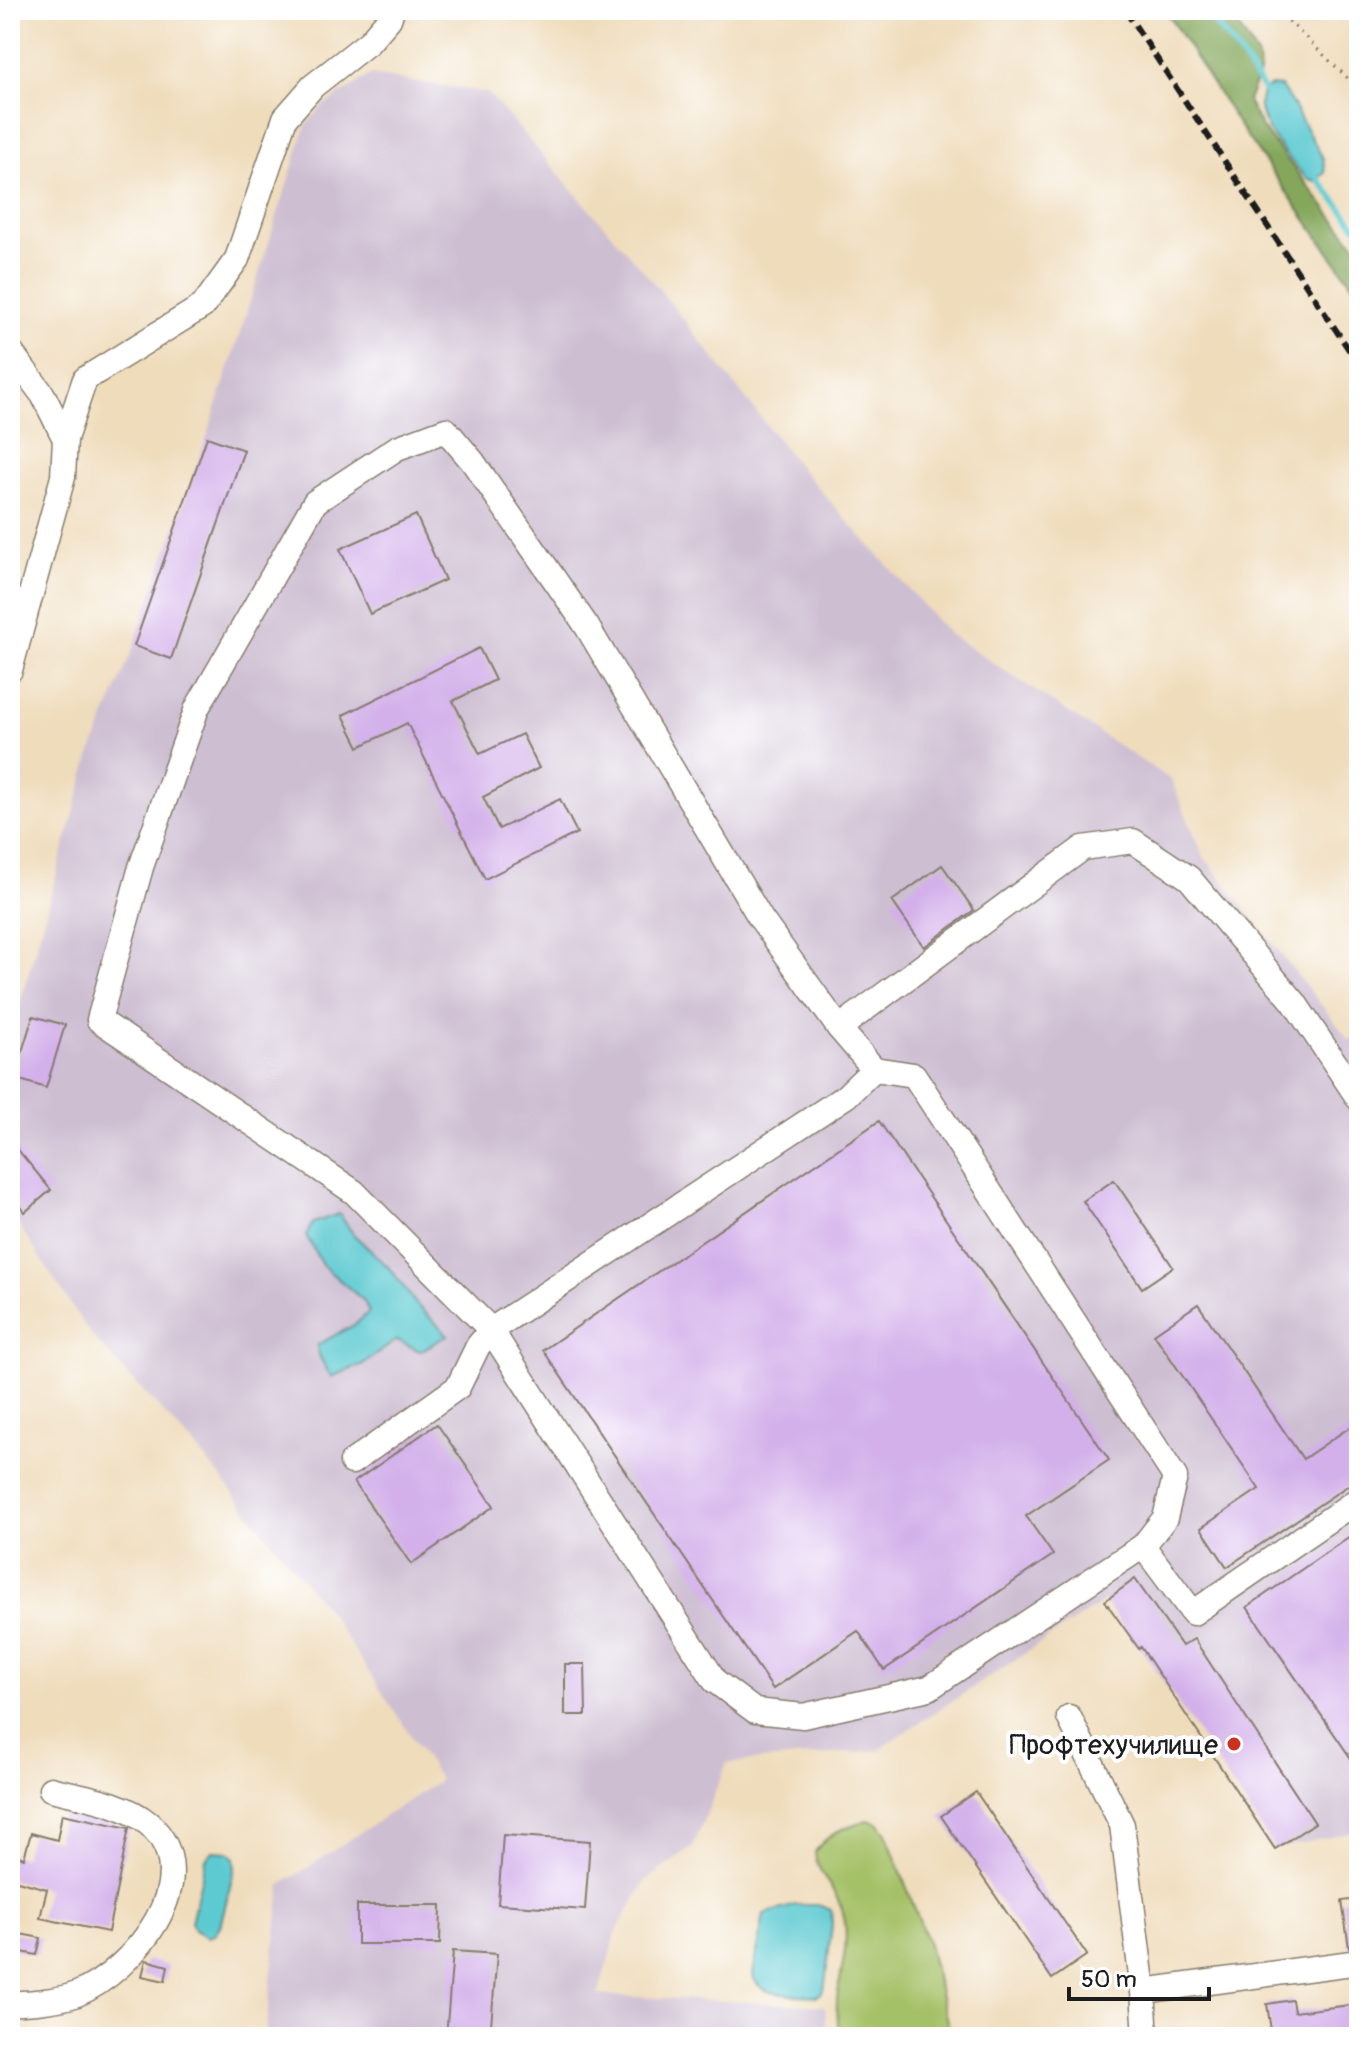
<svg xmlns="http://www.w3.org/2000/svg" width="1369" height="2047" viewBox="0 0 1369 2047" font-family="Pangolin,sans-serif">
<rect width="100%" height="100%" fill="#fff"/>
<filter id="ink" filterUnits="userSpaceOnUse"><feTurbulence type="fractalNoise" baseFrequency=".0125" numOctaves="2"/><feDisplacementMap in="SourceGraphic" scale="16" xChannelSelector="R" yChannelSelector="G"/><feConvolveMatrix kernelMatrix="1 2 1 2 8 2 1 2 1" color-interpolation-filters="sRGB"/></filter>
<filter id="wash" filterUnits="userSpaceOnUse"><feTurbulence type="fractalNoise" baseFrequency=".006" numOctaves="4" result="noise"/><feDisplacementMap in="SourceGraphic" scale="32" xChannelSelector="R" yChannelSelector="G"/><feGaussianBlur stdDeviation="1.8" result="paint"/><feColorMatrix in="noise" values="0 0 0 0 0 0 0 0 0 0 0 0 0 0 0 0 0 1.4 0 .05"/><feComposite in="paint" operator="in"/></filter>
<g filter="url(#wash)">
<rect width="100%" height="100%" fill="#efdcbb"/>
<!-- industrial -->
<path fill="#cdbed2" d="M370 75 488 93 661 291 801 469 949 634 1171 780 1204 857 1349 1040 1359 1033V1831L1275 1849 1153 1666 1104 1601 878 1750 727 1763 693 1847 646 1880 617 1930 598 1995 825 2006 827 2037H265L281 1885 440 1780 331 1615 201 1453 90 1334 10 1212V1038L91 753 134 646 207 437 306 125 324 105Z"/>
<!-- green -->
<path fill="#a5c168" stroke="#606e42" stroke-width="2" d="M868 1820 879 1824 886 1833 927 1941 951 2037H840C838 2024 836 2013 837 2000 840 1972 851 1941 843 1913 838 1891 815 1872 815 1852 826 1834 849 1825 868 1820Z"/>
<!-- forest -->
<path fill="#84a75c" stroke="#50623c" stroke-width="2" d="M1165 10H1228L1258 57 1259 73 1248 101 1262 128 1359 250V294L1238 124Z"/>
<!-- water -->
<g fill="#5dcad1" stroke="#3c7376" stroke-width="2">
<path d="M1271 86 1280 87 1287 95 1323 158 1325 173 1315 181 1306 178C1292 161 1236 104 1271 86Z"/>
<path d="M339 1214 354 1235 389 1268 417 1305 448 1335 420 1351 397 1340 361 1365 331 1377 319 1356 317 1345 356 1324 369 1312 364 1301 322 1265 306 1235 313 1223Z"/>
<path d="M213 1851 228 1852 234 1858 235 1867 220 1926 214 1935 207 1937 194 1930 191 1922 206 1859Z"/>
<path d="M796 1905H818L831 1910 832 1924 825 1984 822 1993 816 1996C796 1994 757 1999 753 1974L764 1914Z"/>
</g>
<g fill="none" stroke-linecap="round" stroke-linejoin="round">
<!-- stream -->
<g stroke="#5dcad1" stroke-width="6">
<path d="M1203 10 1237 50 1264 90"/>
<path d="M1318 179 1359 230"/>
</g>
</g>
<g id="blocks">
<!-- building -->
<g fill="#d3b0ea">
<path d="M207 437 244 450 171 659 134 646Z"/>
<path d="M416 515 445 580 370 614 340 549Z"/>
<path d="M479 648 495 680 453 701 480 754 522 734 539 768 483 797 499 829 560 799 577 833 485 879 407 723 359 747 343 715Z"/>
<path d="M942 865 974 910 924 947 892 901Z"/>
<path d="M33 1016 65 1025 46 1088 14 1078Z"/>
<path d="M879 1121 1109 1460 1026 1516 1053 1555 884 1670 858 1631 773 1689 543 1350Z"/>
<path d="M10 1140 51 1190 25 1212 10 1193Z"/>
<path d="M1114 1180 1173 1267 1142 1288 1083 1201Z"/>
<path d="M1198 1304 1303 1459 1359 1421V1478L1227 1567 1201 1528 1259 1489 1154 1334Z"/>
<path d="M437 1424 494 1506 411 1564 354 1482Z"/>
<path d="M1359 1530V1770L1247 1607Z"/>
<path d="M1135 1579 1182 1646 1194 1639 1315 1823 1275 1849 1141 1647 1139 1649 1105 1601Z"/>
<path d="M565 1664H585L586 1715H565Z"/>
<path d="M976 1792 1087 1955 1052 1979 941 1816Z"/>
<path d="M62 1814 129 1828 108 1932 40 1918 47 1889 10 1879V1854L24 1858 31 1833 57 1840Z"/>
<path d="M503 1835 590 1841 585 1910 498 1904Z"/>
<path d="M1359 1899V1947L1349 1948 1342 1901Z"/>
<path d="M357 1905H441L440 1944H357Z"/>
<path d="M15 1933 41 1938 37 1955 11 1950Z"/>
<path d="M453 1951 497 1954 490 2037H446Z"/>
<path d="M146 1960 168 1966 165 1981 142 1976Z"/>
<path d="M1292 2000 1294 2012 1359 2004V2031L1310 2037H1272L1267 2004Z"/>
</g>
</g>
</g>
<g filter="url(#ink)">
<use href="#blocks" fill-opacity="0" stroke="#867c6c" stroke-width="2"/>
<g fill="none" stroke-linecap="round" stroke-linejoin="round">
<defs>
<g id="minor">
<path d="M10 351 43 395 65 439 63 477 10 670"/>
<path d="M65 439 85 379 203 306 237 259 285 118 313 86 369 42 389 19 392 10"/>
<path d="M839 1028 1083 848 1133 841 1189 878 1294 1002 1359 1099"/>
<path d="M352 1462 458 1387 478 1346 491 1330 846 1096 874 1069"/>
<path d="M1143 1546 1165 1518 1175 1477 914 1075 874 1069 839 1028 761 919 586 625 473 462 446 430 397 448 315 502 197 708 141 867 99 1020 354 1192 491 1330 715 1681 755 1711 803 1716 929 1688 1143 1546 1193 1613 1359 1499"/>
<path d="M1069 1717 1122 1825 1143 1991 1146 2037"/>
<path d="M1143 1991 1359 1962"/>
<path d="M10 2003C26 2004 62 2000 77 1994 133 1971 209 1878 149 1824 124 1802 82 1797 51 1789"/>
</g>
</defs>
<!-- minor casing -->
<use href="#minor" stroke="#867c6c" stroke-width="27"/>
<!-- path -->
<path stroke="#867c6c" stroke-width="3" stroke-dasharray="2 6" stroke-linecap="butt" d="M1277 10 1359 89"/>
<!-- minor -->
<use href="#minor" stroke="#fff" stroke-width="24"/>
<!-- rail -->
<path stroke="#1c1c1c" stroke-width="6" stroke-dasharray="12 6" stroke-linecap="butt" d="M1125 10 1359 365"/>
</g>
</g>
<!-- markers -->
<circle fill="#c8321e" stroke="#fff" stroke-width="3" cx="1234" cy="1744" r="8"/>
<g text-anchor="middle" stroke-width="8" stroke-linejoin="round" paint-order="stroke">
<!-- poi labels -->
<g font-size="28" fill="#1c1c1c" stroke="#fff" text-anchor="end">
<text x="1218" y="1754">Профтехучилище</text>
</g>
</g>
<!-- margin -->
<rect width="1369" height="2047" fill="none" stroke="#fff" stroke-width="40"/>
<!-- scale -->
<path d="M1069 1987v12h140v-12" fill="none" stroke="#1c1c1c" stroke-width="4"/>
<text x="1081" y="1987" font-size="24" fill="#1c1c1c" stroke="#ffffff" stroke-width="6" paint-order="stroke">50 m</text>
</svg>
